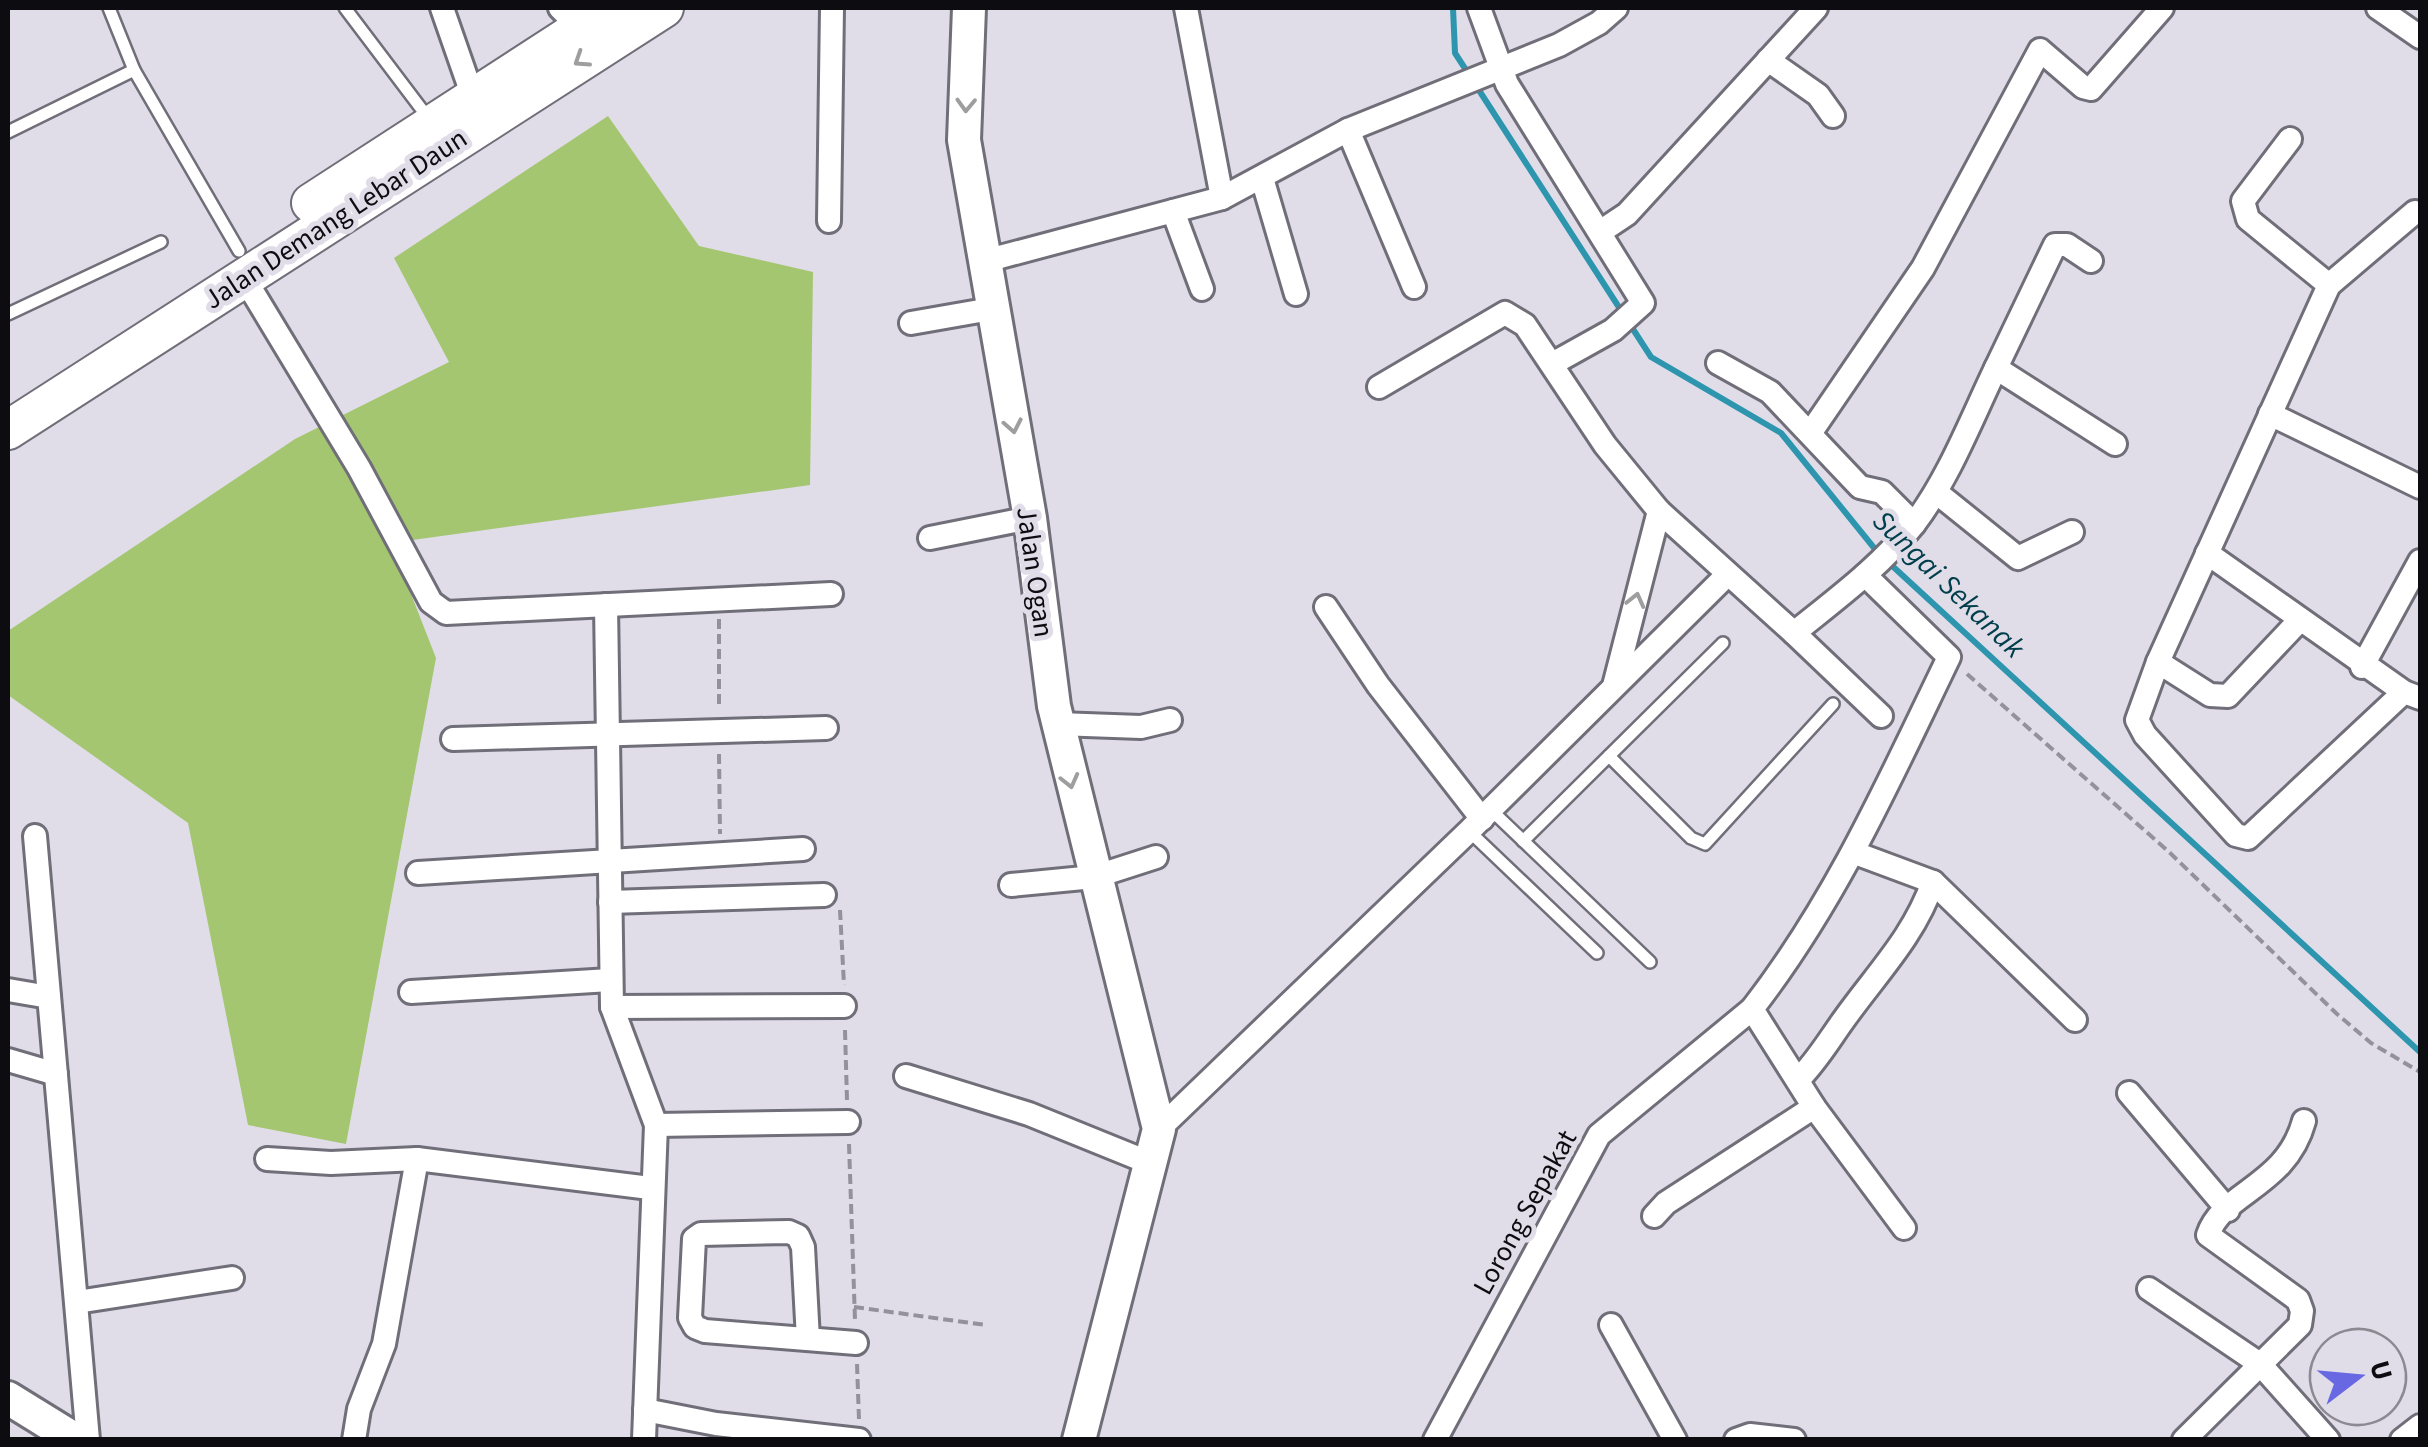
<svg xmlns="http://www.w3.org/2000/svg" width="2428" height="1447" viewBox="0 0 2428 1447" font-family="'Source Sans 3',sans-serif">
<rect width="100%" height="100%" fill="#e0dde9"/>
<!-- green -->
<path fill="#a4c671" d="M608 116 699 246 813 272 810 485 391 543 436 658 346 1144 248 1125 188 823 8 695V631L295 439 449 362 394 258Z"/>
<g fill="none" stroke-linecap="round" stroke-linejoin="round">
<!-- stream -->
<g stroke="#2d96ae" stroke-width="6">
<path d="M1453 8 1455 53 1622 312"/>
<path d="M1629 323 1651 357 1781 433 1879 554"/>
<path d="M1888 562 2420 1052"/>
</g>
<defs>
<g id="service">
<path d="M109 8 134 70 239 251"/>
<path d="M345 8 429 119"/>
<path d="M8 132 134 70"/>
<path d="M8 314 161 242"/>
<path d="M1609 756 1691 838 1705 844 1833 704"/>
<path d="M1491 810 1650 962"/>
<path d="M1469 831 1597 953"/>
<path d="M1523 841 1723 643"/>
</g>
<g id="minor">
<path d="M442 8 472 94"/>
<path d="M560 8 580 28"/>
<path d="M1479 8 1507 84 1643 303 1613 330 1552 364"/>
<path d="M2378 8 2420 37"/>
<path d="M1768 60 1818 95 1833 116"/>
<path d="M1348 130 1414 287"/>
<path d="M2290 139 2243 201 2248 219 2329 285 2158 662 2137 720 2145 735 2236 835 2248 838 2404 692 2420 698"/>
<path d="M1262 178 1296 294"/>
<path d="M1222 198 1348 130 1559 45 1599 23 1616 8"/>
<path d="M1173 211 1202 289"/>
<path d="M829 221 832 8"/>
<path d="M1600 232 1627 214 1816 8"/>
<path d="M985 261 1222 198 1186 8"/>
<path d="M2091 261 2067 245H2055L1996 368 2115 444"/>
<path d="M243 276 359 468 431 602 446 613 831 594"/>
<path d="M2329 285 2415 212"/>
<path d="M911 323 991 309"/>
<path d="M1718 363 1770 392 1860 487 1882 492 1914 524"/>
<path d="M1379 387 1505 313 1525 325 1605 445 1659 511 1794 633C1836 599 1880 567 1914 524 1949 478 1971 420 1996 368"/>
<path d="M2270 414 2420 487"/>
<path d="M1811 432 1923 268 2040 50 2083 87 2091 89 2162 8"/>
<path d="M1936 492 2018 558 2072 532"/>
<path d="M930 538 1030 518"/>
<path d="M2207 553 2404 692"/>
<path d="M1865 575 1949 657C1890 779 1836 901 1752 1009L1814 1107 1904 1228"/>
<path d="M606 605 612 1007 656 1125 644 1440"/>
<path d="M1326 607 1378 685 1482 819"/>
<path d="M1794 633 1881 716"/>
<path d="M2158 662 2210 695 2228 696 2299 621"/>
<path d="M2362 667 2420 561"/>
<path d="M1614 686 1659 511"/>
<path d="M1058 724 1141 727 1170 720"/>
<path d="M453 739 826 728"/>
<path d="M35 836 88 1440"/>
<path d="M1855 853 1933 882 2075 1020"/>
<path d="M418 873 803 849"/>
<path d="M1011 885 1094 877 1156 857"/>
<path d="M610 902 824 895"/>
<path d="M8 990 49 997"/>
<path d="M411 992 610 980"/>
<path d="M612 1007 844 1006"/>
<path d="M8 1060 56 1074"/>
<path d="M906 1076 1029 1114 1150 1163"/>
<path d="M1798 1080C1815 1063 1826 1045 1840 1025 1874 976 1913 939 1933 882"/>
<path d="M2129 1093 2228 1210"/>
<path d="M656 1125 848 1122"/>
<path d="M1159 1129 1469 831 1727 575"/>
<path d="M267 1159 331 1163 417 1159 650 1188"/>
<path d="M1654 1216 1666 1203 1814 1107"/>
<path d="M2149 1289 2260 1364 2328 1440"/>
<path d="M77 1302 232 1278"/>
<path d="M1611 1325 1675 1440"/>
<path d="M808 1339 803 1247 798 1236 789 1232 701 1234 694 1239 690 1318 695 1327 705 1331 856 1343"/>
<path d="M645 1410 716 1424 859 1440"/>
<path d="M354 1440 359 1409 384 1344 417 1159"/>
<path d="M1435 1440 1599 1135 1752 1009"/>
<path d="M1736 1440 1750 1435 1794 1440"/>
<path d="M2184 1440 2300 1325 2302 1311 2298 1300 2208 1235C2222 1192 2286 1187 2304 1121"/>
<path d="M2402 1440 2420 1426"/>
</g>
<g id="secondary">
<path d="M969 8 964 140 1030 518 1054 706 1159 1129 1079 1440"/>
<path d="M8 1398 76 1440"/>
</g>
<g id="trunk">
<path d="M311 203 612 8"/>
<path d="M8 430 664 8"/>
</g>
</defs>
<!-- service casing -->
<use href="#service" stroke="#706e78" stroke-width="16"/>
<!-- minor casing -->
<use href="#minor" stroke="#706e78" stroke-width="28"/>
<!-- secondary casing -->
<use href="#secondary" stroke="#706e78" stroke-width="38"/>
<!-- trunk casing -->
<use href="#trunk" stroke="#706e78" stroke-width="42"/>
<!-- path -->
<g stroke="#93919a" stroke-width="4" stroke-dasharray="10 5" stroke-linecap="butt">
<path d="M719 619V709"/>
<path d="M1967 674 2168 851 2337 1014 2371 1043 2420 1072"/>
<path d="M719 754 720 834"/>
<path d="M840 910 844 985"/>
<path d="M845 1030 847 1100"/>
<path d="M849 1144 855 1320"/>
<path d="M854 1307 986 1325"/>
<path d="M857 1364 859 1420"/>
</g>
<!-- service -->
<use href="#service" stroke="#fff" stroke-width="11"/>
<!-- minor -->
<use href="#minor" stroke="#fff" stroke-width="22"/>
<!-- secondary -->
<use href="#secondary" stroke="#fff" stroke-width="32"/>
<!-- trunk -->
<use href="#trunk" stroke="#fff" stroke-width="38"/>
</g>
<!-- one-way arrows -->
<defs><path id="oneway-chevron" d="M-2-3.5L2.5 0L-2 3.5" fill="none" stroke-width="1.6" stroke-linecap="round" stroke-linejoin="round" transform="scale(2.5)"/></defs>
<g stroke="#9e9e9f">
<use href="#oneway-chevron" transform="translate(581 60) rotate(147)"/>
<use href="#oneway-chevron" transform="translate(966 105) rotate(92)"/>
<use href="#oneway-chevron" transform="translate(1013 426) rotate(79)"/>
<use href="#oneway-chevron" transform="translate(1636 600) rotate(-76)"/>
<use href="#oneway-chevron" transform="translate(1070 781) rotate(76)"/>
</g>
<g text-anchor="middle" stroke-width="10" stroke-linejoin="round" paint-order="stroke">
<!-- street labels -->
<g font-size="28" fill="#0d0c10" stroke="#e0dde9">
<text transform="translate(335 218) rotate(-33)" y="10">Jalan Demang Lebar Daun</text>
<text transform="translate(1036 572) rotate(82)" y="10">Jalan Ogan</text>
<text transform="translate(1524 1212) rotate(-61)" y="10">Lorong Sepakat</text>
</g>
<!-- water labels -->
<g font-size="30" font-style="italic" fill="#003e4b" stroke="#e0dde9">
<text transform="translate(1949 584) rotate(44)" y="10">Sungai Sekanak</text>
</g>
</g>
<!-- border -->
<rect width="2428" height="1447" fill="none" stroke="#0d0c10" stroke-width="20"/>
<!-- north arrow -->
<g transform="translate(2358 1377) rotate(74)"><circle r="48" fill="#e0dde9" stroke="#8c8992" stroke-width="2.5"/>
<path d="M0-8L18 38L0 25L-18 38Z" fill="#6868e2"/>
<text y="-15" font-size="28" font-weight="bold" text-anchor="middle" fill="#0d0c10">U</text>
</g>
</svg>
